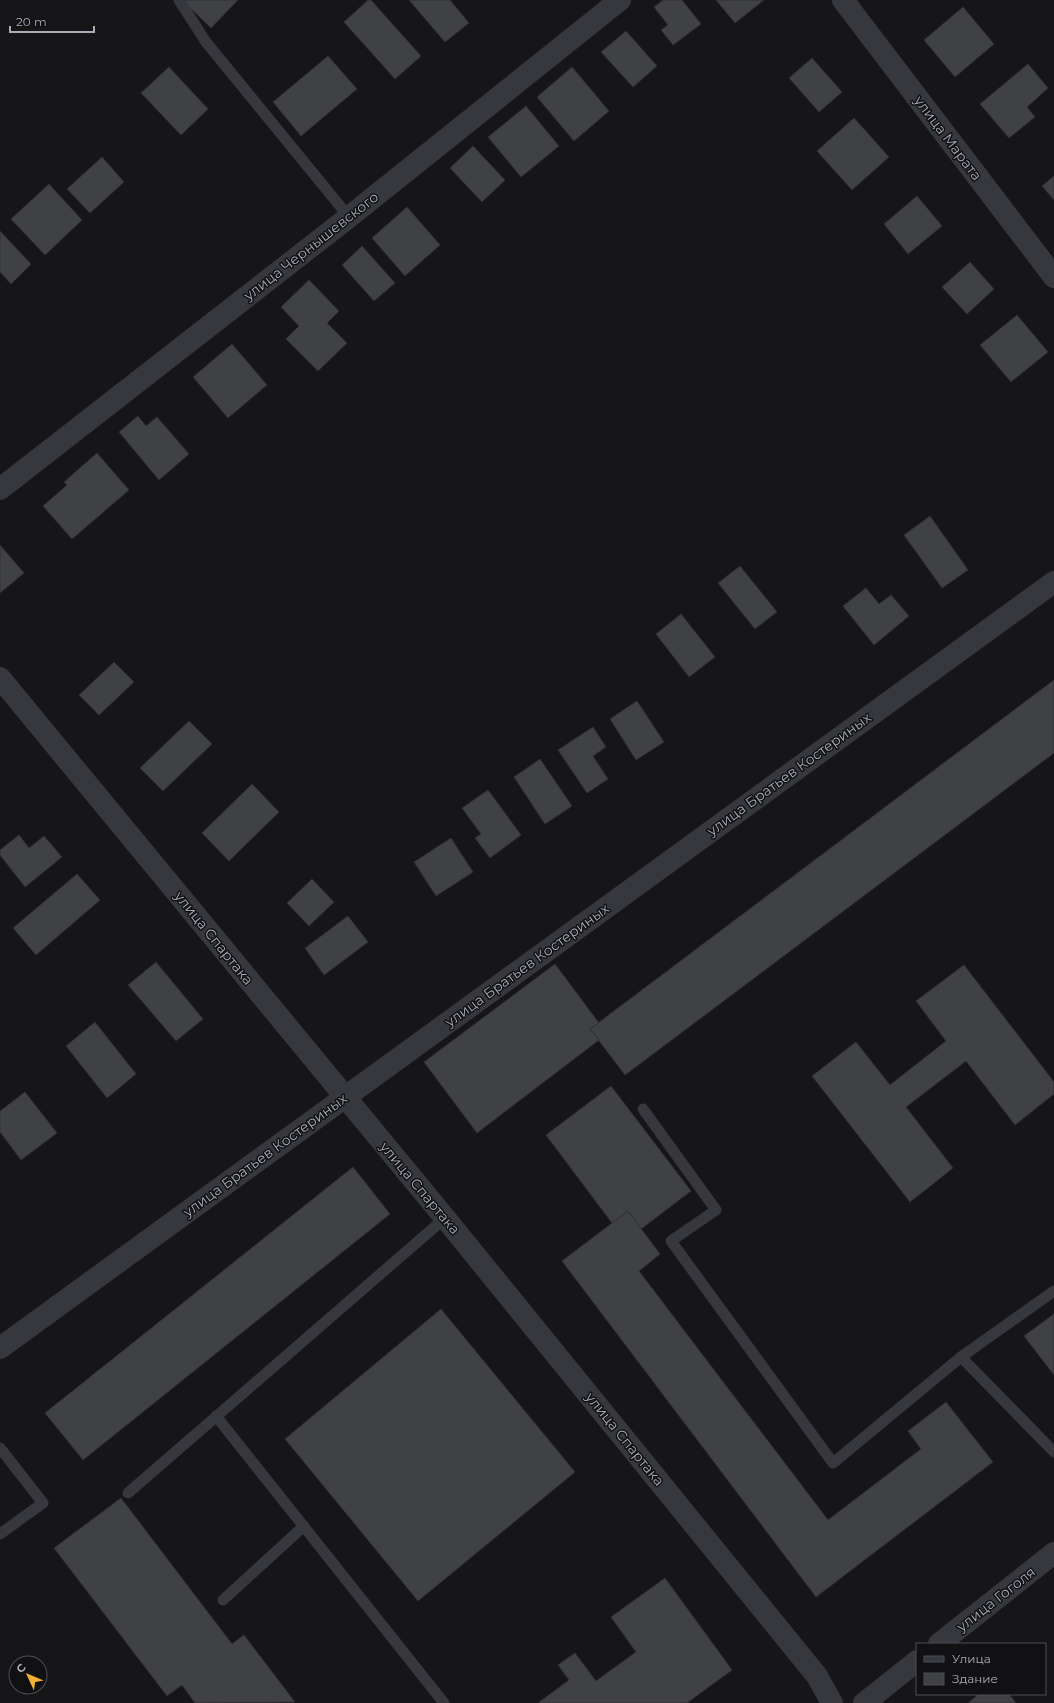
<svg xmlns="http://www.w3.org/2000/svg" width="1054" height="1703" viewBox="0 0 1054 1703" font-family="Montserrat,sans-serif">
<rect width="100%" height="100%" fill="#161618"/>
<!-- building -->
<g fill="#404145" stroke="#303034">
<path d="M182 0H238L211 28Z"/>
<path d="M368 0H371L421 56 395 79 344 22Z"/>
<path d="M409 0H450L469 23 445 42Z"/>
<path d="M663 0H682L701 24 673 45 661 30 668 25 654 7Z"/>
<path d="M716 0H764L735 23Z"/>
<path d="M963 7 994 44 955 77 924 40Z"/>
<path d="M626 31 657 66 633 87 601 52Z"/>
<path d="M328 56 357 89 301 136 273 102Z"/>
<path d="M812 58 842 92 819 112 789 78Z"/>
<path d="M1028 64 1048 88 1027 107 1035 117 1009 138 980 104Z"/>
<path d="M169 67 208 109 181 135 141 93Z"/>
<path d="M572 67 609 111 574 141 537 97Z"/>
<path d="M526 106 559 146 521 177 488 137Z"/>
<path d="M854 118 889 157 852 190 817 151Z"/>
<path d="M473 146 505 180 482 202 450 168Z"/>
<path d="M102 157 124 182 90 213 67 189Z"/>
<path d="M1054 176V200L1042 186Z"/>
<path d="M49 184 82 220 45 255 11 219Z"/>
<path d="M917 196 942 226 908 254 884 224Z"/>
<path d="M407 207 440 245 405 276 372 238Z"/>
<path d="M0 231 31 264 11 284 0 272Z"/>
<path d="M362 246 395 283 374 301 342 265Z"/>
<path d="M970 262 994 289 967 314 942 287Z"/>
<path d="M309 280 339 311 327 323 347 343 318 371 286 339 299 326 281 307Z"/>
<path d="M1017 315 1048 352 1011 382 980 345Z"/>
<path d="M232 344 267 385 228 418 193 377Z"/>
<path d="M138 416 146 426 157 417 189 454 159 480 119 432Z"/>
<path d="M97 453 129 490 72 539 43 506 67 485 64 482Z"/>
<path d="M930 516 968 570 942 588 904 535Z"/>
<path d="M0 545 24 573 0 593Z"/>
<path d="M740 566 777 612 755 629 718 583Z"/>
<path d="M866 588 879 604 891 595 909 616 874 645 843 606Z"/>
<path d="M681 614 715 657 689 677 656 634Z"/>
<path d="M114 662 134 682 99 715 79 695Z"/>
<path d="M1054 680V753L625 1075 590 1029Z"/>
<path d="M637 701 664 742 636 760 610 719Z"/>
<path d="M189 721 212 744 163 791 140 768Z"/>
<path d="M593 727 606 747 593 756 608 779 587 793 558 750Z"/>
<path d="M540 759 572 806 545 824 514 777Z"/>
<path d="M252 784 279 812 229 861 202 833Z"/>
<path d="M488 790 521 835 490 858 475 838 481 834 462 808Z"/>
<path d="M19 835 29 848 44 836 62 857 25 887 0 855V850Z"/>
<path d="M451 838 473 872 436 896 414 862Z"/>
<path d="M77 874 100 900 36 955 13 928Z"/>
<path d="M312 879 334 902 309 926 287 903Z"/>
<path d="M348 916 368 942 324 975 305 948Z"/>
<path d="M156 962 203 1019 176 1041 128 985Z"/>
<path d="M555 964 599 1023 590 1029 599 1040 477 1133 424 1062Z"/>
<path d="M964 965 1054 1082V1094L1015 1125 966 1061 906 1107 953 1168 910 1202 812 1076 856 1042 890 1085 946 1041 916 1001Z"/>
<path d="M95 1022 136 1074 107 1098 66 1046Z"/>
<path d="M611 1086 691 1191 641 1229 628 1211 612 1223 546 1135Z"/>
<path d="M25 1092 57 1133 21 1160 0 1132V1111Z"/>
<path d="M353 1167 390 1214 83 1460 45 1413Z"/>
<path d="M628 1211 660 1254 639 1271 828 1520 921 1449 908 1431 946 1402 993 1462 816 1597 562 1261Z"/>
<path d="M441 1309 575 1472 418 1601 285 1439Z"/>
<path d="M1054 1314V1375L1024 1336Z"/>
<path d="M121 1498 232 1644 244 1635 295 1702 195 1703 182 1685 167 1696 54 1548Z"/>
<path d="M665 1578 732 1670 687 1703H538L569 1680 558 1665 575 1653 596 1681 636 1652 611 1617Z"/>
<path d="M979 1694H1009L1016 1703H968Z"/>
</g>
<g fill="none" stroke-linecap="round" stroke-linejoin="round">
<!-- service -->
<g stroke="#37383d" stroke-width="11">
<path d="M179 0 206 42 349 217"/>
<path d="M643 1109 716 1210 671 1241 833 1463 961 1357 1054 1291"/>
<path d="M961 1357 1054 1452"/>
<path d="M216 1416 444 1703"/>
<path d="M0 1448 43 1503 0 1534"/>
<path d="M128 1493 445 1218"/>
<path d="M223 1600 304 1526"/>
</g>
<!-- minor -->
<g stroke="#37383d" stroke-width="22">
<path d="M843 0 1054 277"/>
<path d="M0 489 349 217 620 0"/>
<path d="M0 678 445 1218 817 1676 832 1703"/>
<path d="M0 1348 1054 582"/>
</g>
<!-- tertiary -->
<g stroke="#37383d" stroke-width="22">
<path d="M939 1644 1054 1553"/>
<path d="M864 1703 917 1661"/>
</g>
</g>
<g text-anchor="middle" stroke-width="3" stroke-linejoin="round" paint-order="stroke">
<!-- street labels -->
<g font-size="14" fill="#a8adb8" stroke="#111113">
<text transform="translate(948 138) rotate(53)" y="5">улица Марата</text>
<text transform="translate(311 246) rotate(-38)" y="5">улица Чернышевского</text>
<text transform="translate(789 774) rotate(-36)" y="5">улица Братьев Костериных</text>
<text transform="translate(214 938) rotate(51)" y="5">улица Спартака</text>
<text transform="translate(527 965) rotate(-36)" y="5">улица Братьев Костериных</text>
<text transform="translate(265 1155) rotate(-36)" y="5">улица Братьев Костериных</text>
<text transform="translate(420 1188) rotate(50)" y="5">улица Спартака</text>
<text transform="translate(625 1439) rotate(51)" y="5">улица Спартака</text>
<text transform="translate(996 1599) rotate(-38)" y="5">улица Гоголя</text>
</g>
</g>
<!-- legend -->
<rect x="916" y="1643" width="130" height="52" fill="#111113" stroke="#4d4f55"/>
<rect x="924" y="1656" width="20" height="6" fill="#37383d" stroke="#4d4f55"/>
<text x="952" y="1663" font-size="12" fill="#a8adb8">Улица</text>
<rect x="924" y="1673" width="20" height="12" fill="#404145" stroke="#4d4f55"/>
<text x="952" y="1683" font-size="12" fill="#a8adb8">Здание</text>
<!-- north arrow -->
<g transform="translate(28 1675) rotate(314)"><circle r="19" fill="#111113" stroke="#4d4f55"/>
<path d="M0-3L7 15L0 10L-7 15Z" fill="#f2b134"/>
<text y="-6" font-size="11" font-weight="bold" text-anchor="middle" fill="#a8adb8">С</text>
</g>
<!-- scale -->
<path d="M10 26v6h84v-6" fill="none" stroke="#a8adb8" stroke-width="2"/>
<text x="16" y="26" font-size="12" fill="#a8adb8" stroke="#111113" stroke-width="3" paint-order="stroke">20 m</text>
</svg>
